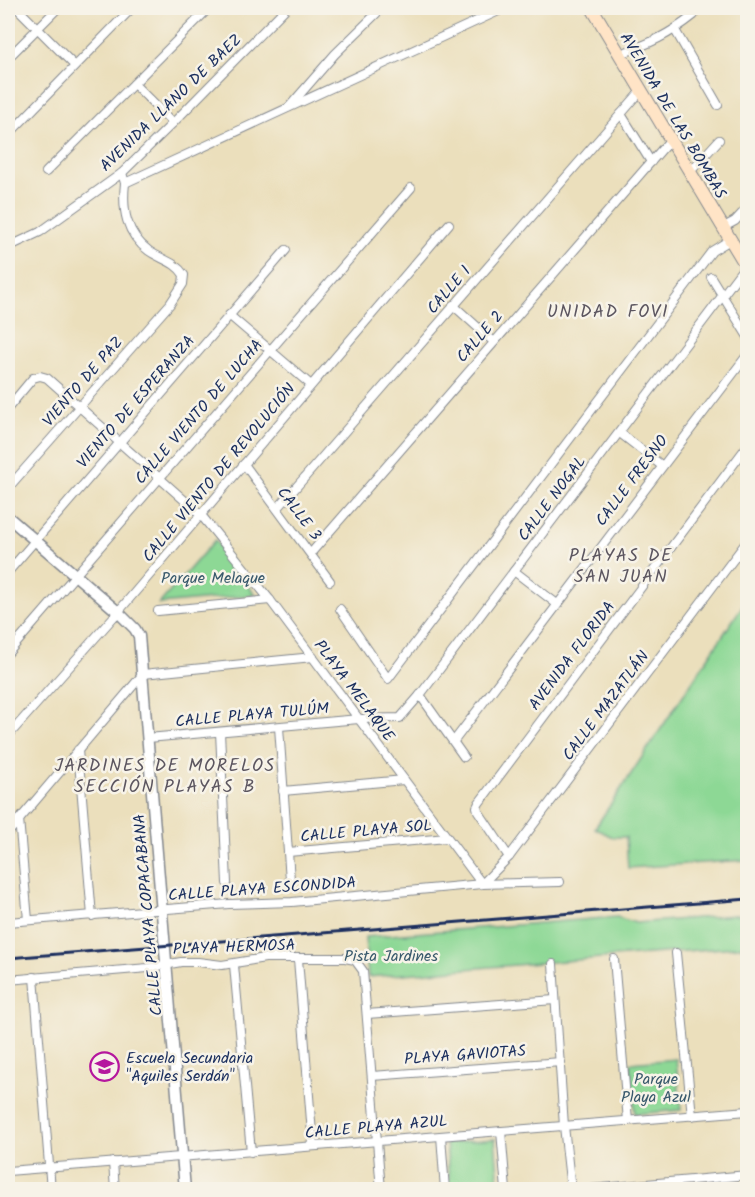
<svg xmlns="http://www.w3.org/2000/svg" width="755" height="1197" viewBox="0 0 755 1197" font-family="Kalam,sans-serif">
<rect width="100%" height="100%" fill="#f7f3e8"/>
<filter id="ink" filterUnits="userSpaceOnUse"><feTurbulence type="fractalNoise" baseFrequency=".0167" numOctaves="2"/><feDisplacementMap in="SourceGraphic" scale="12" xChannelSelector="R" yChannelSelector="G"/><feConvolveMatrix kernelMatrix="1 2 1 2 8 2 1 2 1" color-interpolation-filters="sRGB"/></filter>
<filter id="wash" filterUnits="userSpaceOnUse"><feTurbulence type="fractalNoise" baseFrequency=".008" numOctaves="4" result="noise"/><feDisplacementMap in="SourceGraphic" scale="24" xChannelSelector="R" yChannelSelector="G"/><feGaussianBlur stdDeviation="1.35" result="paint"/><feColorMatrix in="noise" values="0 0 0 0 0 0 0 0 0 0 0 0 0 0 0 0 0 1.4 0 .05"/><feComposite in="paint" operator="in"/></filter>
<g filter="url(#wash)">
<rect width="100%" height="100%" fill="#ebdfbc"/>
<!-- green -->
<g fill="#8dd895" stroke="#54847a" stroke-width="1.5">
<path d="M215 540 255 595 159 604Z"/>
<path d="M747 599V860L628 868 626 837H612L595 828Z"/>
<path d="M747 914V946L368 977 365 937 617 917 636 923Z"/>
<path d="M676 1059 681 1110 635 1114 630 1063Z"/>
<path d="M495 1139 499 1187 450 1189 446 1143Z"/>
</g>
</g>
<g filter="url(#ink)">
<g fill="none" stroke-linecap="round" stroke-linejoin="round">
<defs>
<g id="minor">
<path d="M17 8 75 66"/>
<path d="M675 30 718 105"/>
<path d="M620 54C649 44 669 35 694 15"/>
<path d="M8 58 58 8"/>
<path d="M134 84 173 123"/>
<path d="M289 107 335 54 382 8"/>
<path d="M621 114 651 162"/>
<path d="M8 135 132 8"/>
<path d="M46 172 209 8"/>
<path d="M122 173 125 183 505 8"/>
<path d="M689 173 719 140"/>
<path d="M722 228 735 221 748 207"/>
<path d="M8 247 40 232 122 173 173 123 286 8"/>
<path d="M711 277 748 337"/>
<path d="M453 305 494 342"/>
<path d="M229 315 311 385"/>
<path d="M8 408 33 378 40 376 47 378 201 515 270 600 482 884"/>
<path d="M620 433 661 465"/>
<path d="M244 464 330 581"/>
<path d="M8 488 170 304 183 284 184 275C175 261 162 260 149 251 126 234 122 210 125 183"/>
<path d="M278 508 641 91"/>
<path d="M311 553 670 140"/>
<path d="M514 571 557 604"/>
<path d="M8 572 286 250"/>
<path d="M340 609 388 679 712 251 730 240"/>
<path d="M158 611 270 600"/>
<path d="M8 653 411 188"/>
<path d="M420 695 464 757"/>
<path d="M279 727 290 880"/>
<path d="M220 732 227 883"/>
<path d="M8 736 118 612 449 224"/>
<path d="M148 738 359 719 400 718 420 695 748 262"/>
<path d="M454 741 748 354"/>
<path d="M78 750 92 916"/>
<path d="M283 791 404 780"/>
<path d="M19 819 28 920"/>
<path d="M8 833 143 674 313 657"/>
<path d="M288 852 447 838"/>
<path d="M509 857 478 811 477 807 479 803 748 445"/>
<path d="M482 884 509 857 748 540"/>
<path d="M8 922 229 904 292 902 482 884 560 882"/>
<path d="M745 947 748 975"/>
<path d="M676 953 692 1116"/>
<path d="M298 959 313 1146"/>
<path d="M614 959 628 1121"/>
<path d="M553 964 564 1126 571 1190"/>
<path d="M234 965 251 1152"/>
<path d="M34 977 51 1190"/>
<path d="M8 980 148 968 181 962H198L222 965 265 958H345L355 960 363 971 381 1190"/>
<path d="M367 1014 555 1000"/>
<path d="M372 1076 561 1062"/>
<path d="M501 1131 506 1190"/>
<path d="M441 1136 445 1190"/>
<path d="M113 1162 115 1190"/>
<path d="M8 1171 748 1111"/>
<path d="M579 1190 748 1175"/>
</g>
<path id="tertiary" d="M8 517 118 612 135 629 139 636 185 1190"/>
<path id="secondary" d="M592 8 748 269"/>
</defs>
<!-- minor casing -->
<use href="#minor" stroke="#83878d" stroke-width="10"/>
<!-- tertiary casing -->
<use href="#tertiary" stroke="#83878d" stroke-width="13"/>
<!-- secondary casing -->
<use href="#secondary" stroke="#83878d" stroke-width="14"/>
<!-- minor -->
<use href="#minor" stroke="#fff" stroke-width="8"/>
<!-- tertiary -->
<use href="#tertiary" stroke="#fff" stroke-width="10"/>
<!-- secondary -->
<use href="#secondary" stroke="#ffe4c6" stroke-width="12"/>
<!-- rail -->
<path stroke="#1b2f5e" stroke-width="3" d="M8 958 748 899"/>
</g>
</g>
<!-- icons -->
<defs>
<symbol id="school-ring" viewBox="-11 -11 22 22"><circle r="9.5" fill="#f7f3e8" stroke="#b5179e" stroke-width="1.5"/><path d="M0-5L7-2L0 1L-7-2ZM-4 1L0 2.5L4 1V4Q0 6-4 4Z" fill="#b5179e"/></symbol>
</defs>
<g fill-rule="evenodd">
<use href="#school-ring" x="88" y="1050" width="33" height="33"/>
</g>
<g text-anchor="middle" stroke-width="5" stroke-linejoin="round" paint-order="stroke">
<!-- street labels -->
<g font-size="16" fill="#1b2f5e" stroke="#f7f3e8">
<text transform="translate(170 102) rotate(-44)" y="6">AVENIDA LLANO DE BAEZ</text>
<text transform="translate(674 115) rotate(59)" y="6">AVENIDA DE LAS BOMBAS</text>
<text transform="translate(448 289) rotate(-49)" y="6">CALLE 1</text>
<text transform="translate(479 336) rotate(-49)" y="6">CALLE 2</text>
<text transform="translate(82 381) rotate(-49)" y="6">VIENTO DE PAZ</text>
<text transform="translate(135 401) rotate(-49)" y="6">VIENTO DE ESPERANZA</text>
<text transform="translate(198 411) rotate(-49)" y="6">CALLE VIENTO DE LUCHA</text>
<text transform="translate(218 472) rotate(-50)" y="6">CALLE VIENTO DE REVOLUCIÓN</text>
<text transform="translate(631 480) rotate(-53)" y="6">CALLE FRESNO</text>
<text transform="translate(551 498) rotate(-53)" y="6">CALLE NOGAL</text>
<text transform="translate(300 513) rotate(53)" y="6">CALLE 3</text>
<text transform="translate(571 655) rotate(-53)" y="6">AVENIDA FLORIDA</text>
<text transform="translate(355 690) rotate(53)" y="6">PLAYA MELAQUE</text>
<text transform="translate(605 705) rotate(-53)" y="6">CALLE MAZATLÁN</text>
<text transform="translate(252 714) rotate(-5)" y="6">CALLE PLAYA TULÚM</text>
<text transform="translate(366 830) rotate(-5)" y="6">CALLE PLAYA SOL</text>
<text transform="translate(262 888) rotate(-4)" y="6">CALLE PLAYA ESCONDIDA</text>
<text transform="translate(147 915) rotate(-95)" y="6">CALLE PLAYA COPACABANA</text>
<text transform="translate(234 946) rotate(-2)" y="6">PLAYA HERMOSA</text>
<text transform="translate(465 1054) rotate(-4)" y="6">PLAYA GAVIOTAS</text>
<text transform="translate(376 1126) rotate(-5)" y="6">CALLE PLAYA AZUL</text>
</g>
<!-- park labels -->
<g font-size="16" fill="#38596c" stroke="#f7f3e8">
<text x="213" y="583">Parque Melaque</text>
<text x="391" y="961">Pista Jardines</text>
<text x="656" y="1084">Parque<tspan x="656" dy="18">Playa Azul</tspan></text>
</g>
<!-- poi labels -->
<g font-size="16" fill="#1b2f5e" stroke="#f7f3e8" text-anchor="start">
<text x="126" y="1063">Escuela Secundaria<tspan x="126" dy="18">"Aquiles Serdán"</tspan></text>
</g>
<!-- neighbourhood labels -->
<g font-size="18" letter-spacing="1.5" fill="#5c5660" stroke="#f7f3e8">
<text x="608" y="317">UNIDAD FOVI</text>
<text x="621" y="561">PLAYAS DE<tspan x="621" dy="21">SAN JUAN</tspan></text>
<text x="165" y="771">JARDINES DE MORELOS<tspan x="165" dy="21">SECCIÓN PLAYAS B</tspan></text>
</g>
</g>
<!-- margin -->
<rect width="755" height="1197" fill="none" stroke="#f7f3e8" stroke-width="30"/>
</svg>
